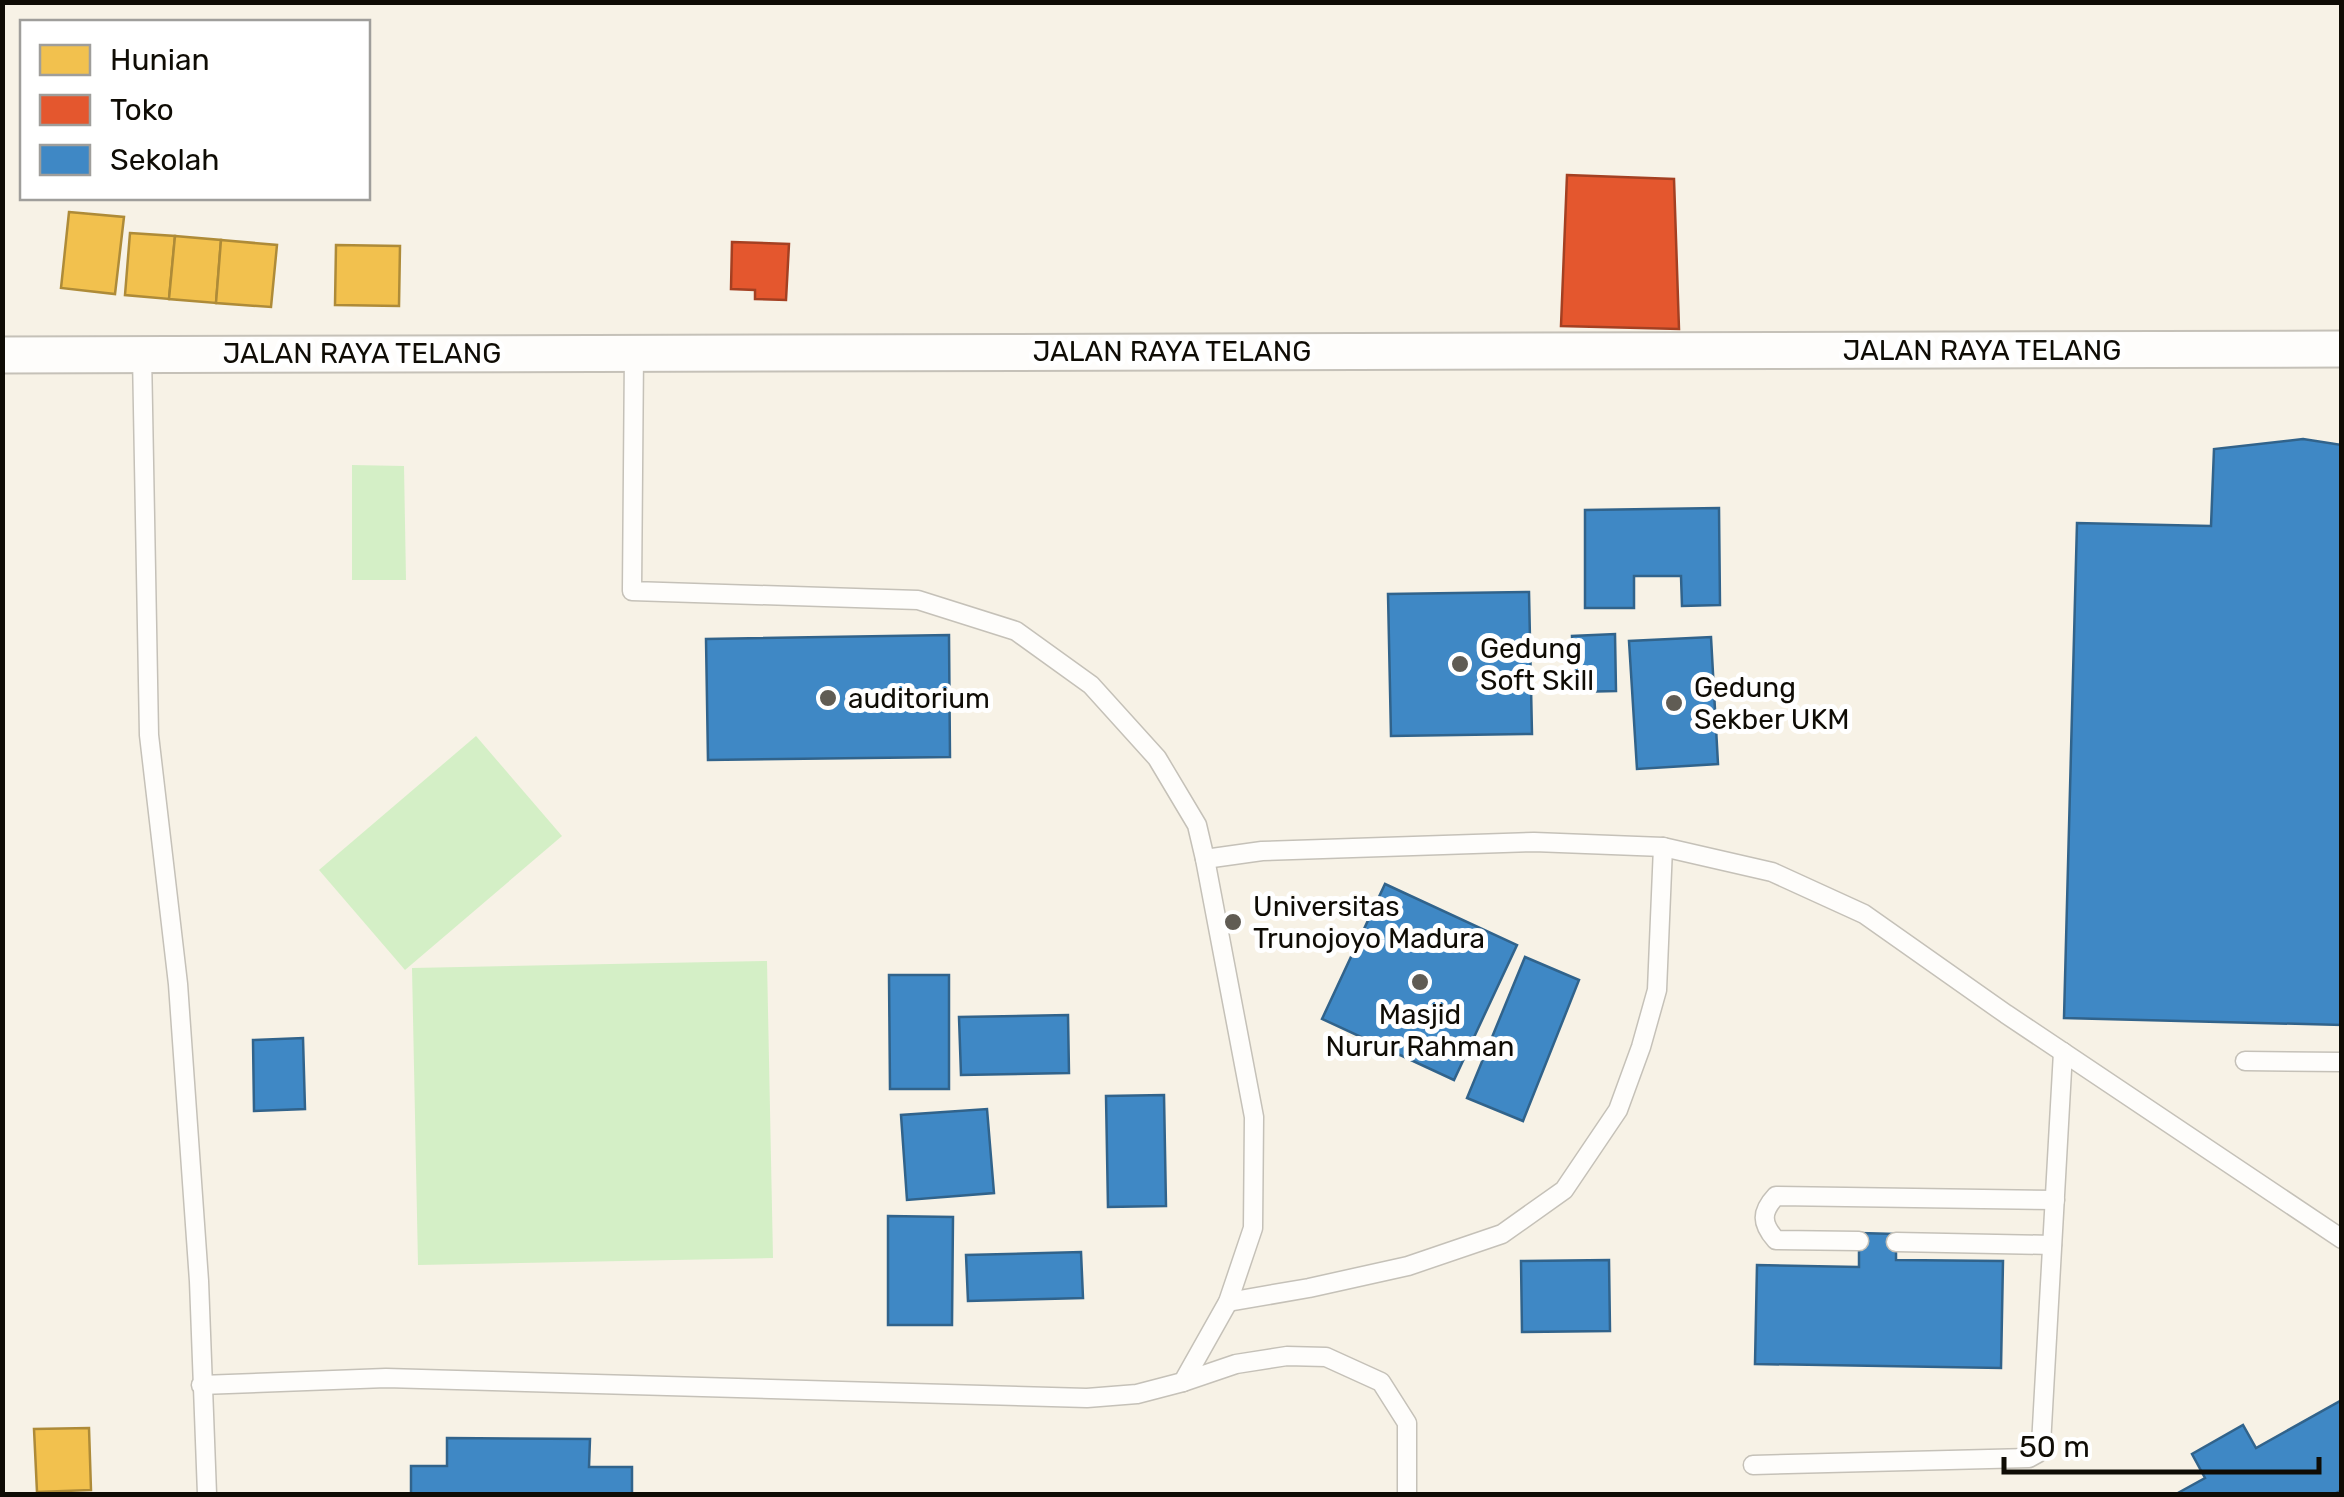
<svg xmlns="http://www.w3.org/2000/svg" width="2344" height="1497" viewBox="0 0 2344 1497" font-family="Rubik,sans-serif">
<rect width="100%" height="100%" fill="#f7f2e6"/>
<!-- green -->
<g fill="#d4efc6">
<path d="M352 465 404 466 406 580H352Z"/>
<path d="M476 736 562 836 405 970 319 870Z"/>
<path d="M767 961 773 1258 418 1265 412 968Z"/>
</g>
<!-- homes -->
<g fill="#f2c14e" stroke="#ae8b38" stroke-width="2.5">
<path d="M69 212 124 217 115 294 61 288Z"/>
<path d="M130 233 175 236 169 299 125 295Z"/>
<path d="M175 236 221 240 216 303 169 299Z"/>
<path d="M221 240 277 245 271 307 216 303Z"/>
<path d="M336 245 400 246 399 306 335 305Z"/>
<path d="M89 1428 91 1490 37 1492 34 1429Z"/>
</g>
<!-- shops -->
<g fill="#e4572e" stroke="#a44022" stroke-width="2.5">
<path d="M1567 175 1674 179 1679 329 1561 326Z"/>
<path d="M732 242 789 244 786 300 755 299V290L731 289Z"/>
</g>
<!-- schools -->
<g fill="#3f88c5" stroke="#31638b" stroke-width="2.5">
<path d="M2303 439 2342 445V1025L2064 1018 2077 523 2211 526 2214 449Z"/>
<path d="M1719 508 1720 605 1682 606 1681 576H1634V608H1585V510Z"/>
<path d="M1529 592 1532 734 1391 736 1388 594Z"/>
<path d="M1615 634 1616 691 1574 692 1572 636Z"/>
<path d="M949 635 950 757 708 760 706 639Z"/>
<path d="M1711 637 1718 764 1637 769 1629 641Z"/>
<path d="M1385 884 1517 945 1454 1080 1322 1019Z"/>
<path d="M1525 957 1579 980 1523 1121 1467 1098Z"/>
<path d="M889 975H949V1089H890Z"/>
<path d="M1068 1015 1069 1073 961 1075 959 1017Z"/>
<path d="M303 1038 305 1109 254 1111 253 1040Z"/>
<path d="M1164 1095 1166 1206 1108 1207 1106 1096Z"/>
<path d="M987 1109 994 1193 907 1200 901 1115Z"/>
<path d="M888 1216 953 1217 952 1325H888Z"/>
<path d="M1859 1233 1896 1234V1260L2003 1261 2001 1368 1755 1364 1757 1265 1859 1267Z"/>
<path d="M1081 1252 1083 1298 968 1301 966 1255Z"/>
<path d="M1609 1260 1610 1331 1522 1332 1521 1261Z"/>
<path d="M2342 1400V1490L2334 1494H2176L2205 1478 2192 1454 2243 1425 2256 1448Z"/>
<path d="M447 1438 590 1439 589 1467H632V1494H411V1466H447Z"/>
</g>
<g fill="none" stroke-linecap="round" stroke-linejoin="round">
<defs>
<g id="service">
<path d="M142 354 149 735 178 984 199 1281 207 1494"/>
<path d="M1205 859 1262 851 1534 842 1663 847 1772 872 1864 914 2006 1014 2342 1239"/>
<path d="M2245 1061 2342 1062"/>
<path d="M1859 1241 1776 1240C1761 1223 1761 1212 1776 1196L2055 1200"/>
<path d="M1896 1242 2052 1245"/>
<path d="M1228 1302 1309 1288 1408 1266 1502 1234 1564 1190 1618 1110 1641 1047 1657 990 1663 847"/>
<path d="M1183 1382 1236 1364 1287 1356 1326 1357 1381 1382 1407 1423V1494"/>
<path d="M201 1385 386 1378 1087 1398 1137 1394 1183 1382 1228 1302 1253 1228 1254 1117 1205 859 1197 825 1157 758 1091 685 1016 631 918 600 632 591 634 352"/>
<path d="M1753 1465 2029 1458 2038 1453 2041 1445 2063 1052"/>
</g>
<path id="minor" d="M2 355 2342 349"/>
</defs>
<!-- service casing -->
<use href="#service" stroke="#c5c1b8" stroke-width="21"/>
<!-- minor casing -->
<use href="#minor" stroke="#c5c1b8" stroke-width="39"/>
<!-- service -->
<use href="#service" stroke="#fefdfb" stroke-width="18"/>
<!-- minor -->
<use href="#minor" stroke="#fefdfb" stroke-width="35"/>
</g>
<!-- markers -->
<g fill="#605c54" stroke="#fff" stroke-width="4">
<circle cx="1460" cy="664" r="10"/>
<circle cx="828" cy="698" r="10"/>
<circle cx="1674" cy="703" r="10"/>
<circle cx="1233" cy="922" r="10"/>
<circle cx="1420" cy="982" r="10"/>
</g>
<g text-anchor="middle" stroke-width="10" stroke-linejoin="round" paint-order="stroke">
<!-- street labels -->
<g font-size="28" fill="#0f0c05" stroke="#fff">
<text x="1982" y="360">JALAN RAYA TELANG</text>
<text x="1172" y="361">JALAN RAYA TELANG</text>
<text x="362" y="363">JALAN RAYA TELANG</text>
</g>
<!-- poi labels -->
<g font-size="28" fill="#0f0c05" stroke="#fff" text-anchor="start">
<text x="1480" y="658">Gedung<tspan x="1480" dy="32">Soft Skill</tspan></text>
<text x="1694" y="697">Gedung<tspan x="1694" dy="32">Sekber UKM</tspan></text>
<text x="848" y="708">auditorium</text>
<text x="1253" y="916">Universitas<tspan x="1253" dy="32">Trunojoyo Madura</tspan></text>
<text x="1420" y="1024" text-anchor="middle">Masjid<tspan x="1420" dy="32">Nurur Rahman</tspan></text>
</g>
</g>
<!-- border -->
<rect width="2344" height="1497" fill="none" stroke="#0f0c05" stroke-width="10"/>
<!-- legend -->
<rect x="20" y="20" width="350" height="180" fill="#ffffff" stroke="#9f9e9b" stroke-width="2.5"/>
<rect x="40" y="45" width="50" height="30" fill="#f2c14e" stroke="#9f9e9b" stroke-width="2.5"/>
<text x="110" y="70" font-size="30" fill="#0f0c05">Hunian</text>
<rect x="40" y="95" width="50" height="30" fill="#e4572e" stroke="#9f9e9b" stroke-width="2.5"/>
<text x="110" y="120" font-size="30" fill="#0f0c05">Toko</text>
<rect x="40" y="145" width="50" height="30" fill="#3f88c5" stroke="#9f9e9b" stroke-width="2.5"/>
<text x="110" y="170" font-size="30" fill="#0f0c05">Sekolah</text>
<!-- scale -->
<path d="M2004 1457v15h315v-15" fill="none" stroke="#0f0c05" stroke-width="5"/>
<text x="2019" y="1457" font-size="30" fill="#0f0c05" stroke="#ffffff" stroke-width="8" paint-order="stroke">50 m</text>
</svg>
